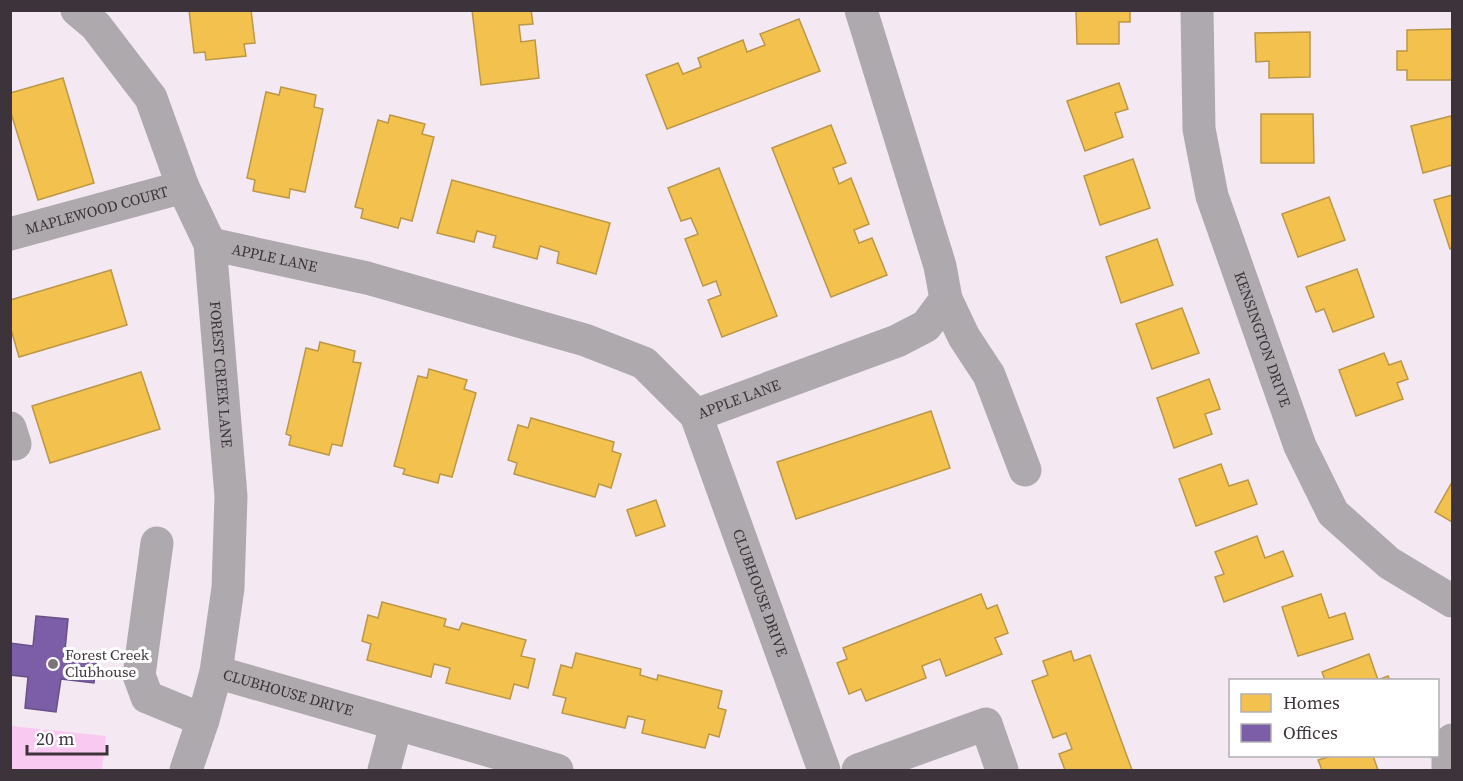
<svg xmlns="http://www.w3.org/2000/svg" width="1463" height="781" viewBox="0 0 1463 781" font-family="'Source Serif 4',serif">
<rect width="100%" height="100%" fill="#f4e8f2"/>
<!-- green -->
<path fill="#fac9f2" d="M11 726 106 736 102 770H11Z"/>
<!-- homes -->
<g fill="#f2c14e" stroke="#bc9748" stroke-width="1.5">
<path d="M189 10H251L255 43 244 44 246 56 206 60 205 52 194 53Z"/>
<path d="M472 10H531L533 24 519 25 521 42 535 40 539 78 481 85Z"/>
<path d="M1076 10H1130V22H1119V44H1077Z"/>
<path d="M799 19 820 71 667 129 646 75 678 63 683 74 701 67 698 58 743 40 747 52 765 45 760 34Z"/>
<path d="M1452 29V80H1407V70H1397V51H1407V30Z"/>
<path d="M1310 32V77L1269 78V61L1256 62 1255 33Z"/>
<path d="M63 78 94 183 38 200 10 110V93Z"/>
<path d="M1119 83 1128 109 1115 113 1123 137 1085 151 1067 101Z"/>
<path d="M281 87 316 95 314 107 323 109 305 192 290 189 289 198 253 191 255 180 247 178 266 92 279 95Z"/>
<path d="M1261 114H1313L1314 163H1261Z"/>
<path d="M390 115 425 124 422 134 434 137 412 221 401 218 398 228 361 218 363 209 355 207 378 120 388 123Z"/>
<path d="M1451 116 1452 123V165L1423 173 1411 126Z"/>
<path d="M831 125 846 163 833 168 839 184 851 178 869 224 854 230 859 243 872 238 887 275 831 297 772 148Z"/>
<path d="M1133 159 1150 208 1100 225 1084 176Z"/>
<path d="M719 168 777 316 722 337 708 300 721 295 716 281 703 286 685 239 698 234 691 218 681 221 668 188Z"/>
<path d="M452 180 610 223 596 274 557 263 559 252 540 246 537 259 493 247 496 236 477 231 474 242 437 233Z"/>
<path d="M1452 195V248L1450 249 1434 200Z"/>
<path d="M1329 197 1345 240 1298 257 1282 214Z"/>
<path d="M1157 239 1173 285 1121 303 1106 257Z"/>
<path d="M1357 269 1374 317 1333 332 1324 309 1316 312 1306 287Z"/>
<path d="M111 270 127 325 19 357 10 326V300Z"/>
<path d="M1182 308 1199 353 1152 369 1136 324Z"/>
<path d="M320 342 355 351 353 362 361 363 342 446 332 444 329 455 289 445 291 436 286 434 306 348 318 351Z"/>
<path d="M1384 353 1389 365 1401 361 1408 379 1397 383 1403 399 1356 416 1339 370Z"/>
<path d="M429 369 467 380 464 389 476 393 452 477 440 474 438 483 403 474 405 469 394 466 418 376 427 378Z"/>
<path d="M141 372 160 429 50 463 32 406Z"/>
<path d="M1209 379 1220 409 1205 414 1212 434 1174 448 1157 398Z"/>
<path d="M931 411 950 468 796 519 777 462Z"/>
<path d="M531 418 614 442 612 451 621 454 611 488 599 484 595 497 514 474 517 463 508 460 518 425 528 428Z"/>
<path d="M1221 464 1229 486 1248 480 1257 504 1196 526 1179 479Z"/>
<path d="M1452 482V522L1435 512Z"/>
<path d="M656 500 665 526 636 536 627 510Z"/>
<path d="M1257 536 1265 558 1283 551 1293 576 1224 602 1215 577 1224 574 1215 552Z"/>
<path d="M981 594 987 609 997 605 1008 633 995 638 1002 654 946 676 940 659 922 666 926 678 866 701 861 689 849 694 837 663 847 659 843 648Z"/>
<path d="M1321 594 1329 618 1345 613 1353 639 1298 656 1282 607Z"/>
<path d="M382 602 446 619 444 626 459 630 462 623 526 640 521 656 535 659 528 688 514 684 510 699 446 683 450 668 434 664 431 677 367 660 371 644 362 641 368 615 378 618Z"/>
<path d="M1071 651 1074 661 1090 655 1132 770H1065L1059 754 1072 749 1066 733 1053 738 1032 681 1048 675 1043 661Z"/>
<path d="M576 653 641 669 640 675 657 680 658 675 722 691 718 708 726 710 719 737 709 734 705 748 642 733 645 720 628 716 625 728 562 713 566 698 553 695 561 665 572 668Z"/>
<path d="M1369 654 1378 680 1388 676 1390 680H1325L1322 672Z"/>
<path d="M1332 756H1373L1378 770H1322L1318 760Z"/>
</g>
<!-- offices -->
<path fill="#7b5ea7" stroke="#685187" stroke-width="1.5" d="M36 616 68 619 65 650 97 654 94 683 61 679 56 712 25 708 28 677 10 675V643L33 646Z"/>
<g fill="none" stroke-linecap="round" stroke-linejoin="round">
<!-- minor -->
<g stroke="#aea9ad" stroke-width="33">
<path id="s1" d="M77 10 96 26 151 98 183 187 210 244 231 496 228 588 216 672 203 720 186 770"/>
<path id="s2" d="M1197 10 1199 129 1212 196 1300 446 1333 513 1389 563 1452 601"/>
<path id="s3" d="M10 234 183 187"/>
<path id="s4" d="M210 244 367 278 585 340 644 363 696 415 897 341 926 326 946 299 940 266 861 10"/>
<path d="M946 299 964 337 989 375 1025 470"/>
<path id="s5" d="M696 415 824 770"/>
<path d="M10 428 15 444"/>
<path d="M157 543 139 675 147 697 203 720"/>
<path id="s6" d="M216 672 557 770"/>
<path d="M384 770 396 725"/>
<path d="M858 770 986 724 1002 770"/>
<path d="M1448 770V751L1452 740"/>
</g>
</g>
<!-- markers -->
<circle fill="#7d737b" stroke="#fff" stroke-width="2" cx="53" cy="664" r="6"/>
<g text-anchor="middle" stroke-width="6" stroke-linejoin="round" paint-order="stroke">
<!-- street labels -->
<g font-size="15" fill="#3d343b" stroke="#fff">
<text dy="5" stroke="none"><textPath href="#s3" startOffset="90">MAPLEWOOD COURT</textPath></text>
<text dy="5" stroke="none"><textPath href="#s4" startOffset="66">APPLE LANE</textPath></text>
<text dy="5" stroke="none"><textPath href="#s2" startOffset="339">KENSINGTON DRIVE</textPath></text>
<text dy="5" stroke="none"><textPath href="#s1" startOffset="404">FOREST CREEK LANE</textPath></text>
<text dy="5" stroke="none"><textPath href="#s4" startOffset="570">APPLE LANE</textPath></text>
<text dy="5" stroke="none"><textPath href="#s5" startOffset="189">CLUBHOUSE DRIVE</textPath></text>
<text dy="5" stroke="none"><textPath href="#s6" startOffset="75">CLUBHOUSE DRIVE</textPath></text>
</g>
<!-- poi labels -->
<g font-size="15" fill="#3d343b" stroke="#fff" text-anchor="start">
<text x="65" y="660">Forest Creek<tspan x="65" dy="17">Clubhouse</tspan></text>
</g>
</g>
<!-- border -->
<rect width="1463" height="781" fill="none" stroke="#3d343b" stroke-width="24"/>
<!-- legend -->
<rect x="1229" y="679" width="210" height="78" fill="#ffffff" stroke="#b1aeb1" stroke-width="1.5"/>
<rect x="1241" y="694" width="30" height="18" fill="#f2c14e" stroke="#b1aeb1" stroke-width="1.5"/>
<text x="1283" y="709" font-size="18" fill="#3d343b">Homes</text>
<rect x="1241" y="724" width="30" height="18" fill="#7b5ea7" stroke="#b1aeb1" stroke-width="1.5"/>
<text x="1283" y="739" font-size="18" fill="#3d343b">Offices</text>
<!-- scale -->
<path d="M27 745v9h80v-9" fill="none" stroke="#3d343b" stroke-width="3"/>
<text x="36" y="745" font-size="18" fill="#3d343b" stroke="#ffffff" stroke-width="4.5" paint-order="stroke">20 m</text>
</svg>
